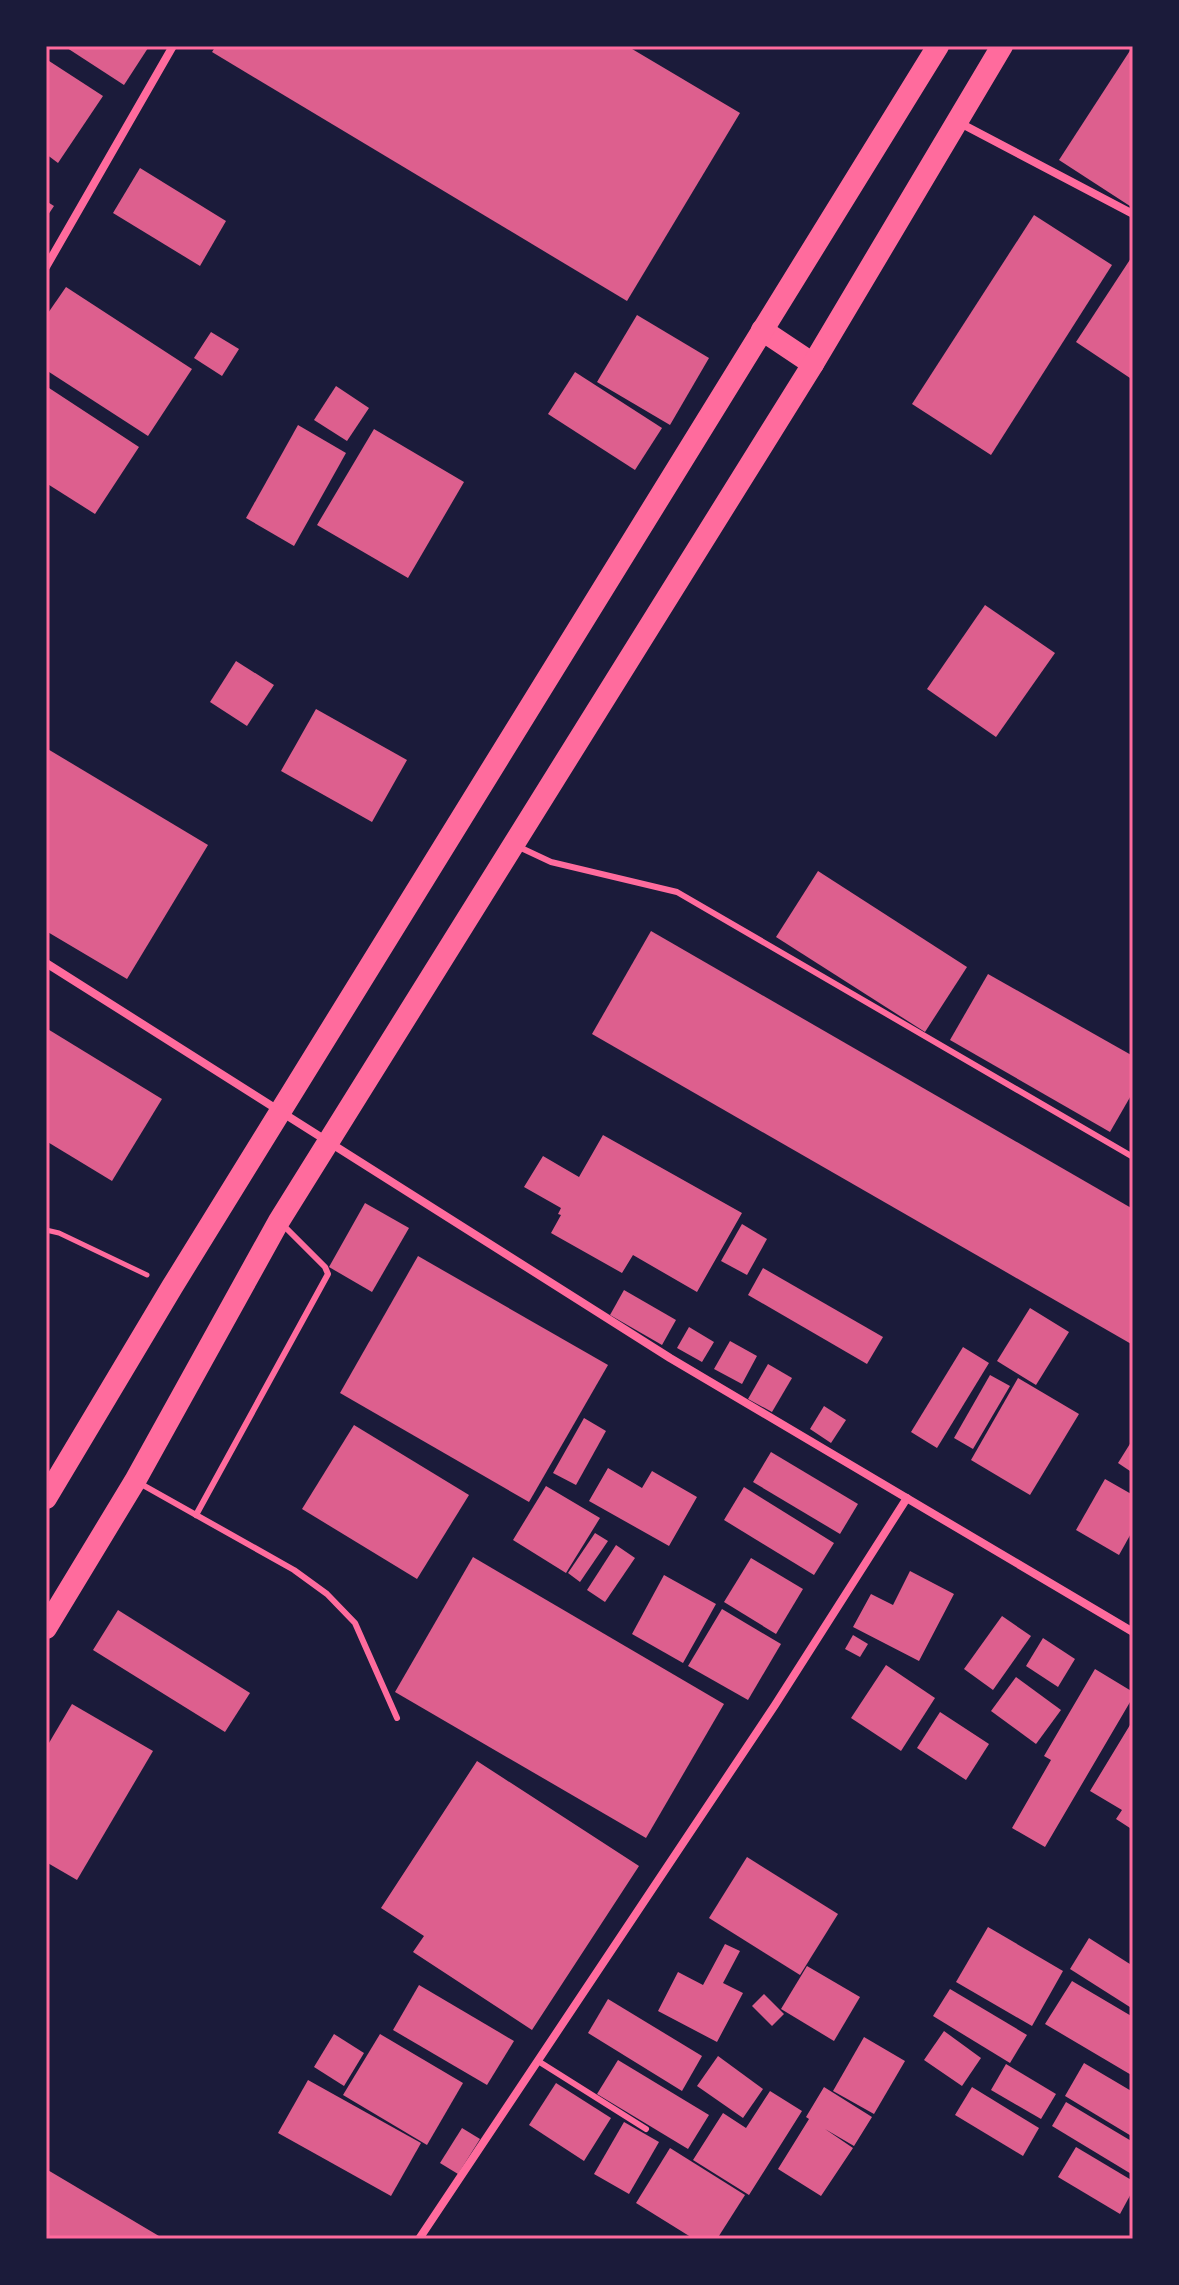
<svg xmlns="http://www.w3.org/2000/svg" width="1179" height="2285" viewBox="0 0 1179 2285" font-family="'Public Sans',sans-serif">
<rect width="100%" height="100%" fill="#1b1b3a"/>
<!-- building -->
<g fill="#dd5f8e">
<path d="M64 46H145L148 48 124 85Z"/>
<path d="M216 46H627L740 113 627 301 212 52Z"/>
<path d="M1133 46V208L1059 160Z"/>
<path d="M46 59 103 96 58 163 46 154Z"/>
<path d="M140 168 226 221 200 266 113 213Z"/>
<path d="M46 201 54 206 46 218Z"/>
<path d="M1034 215 1112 265 991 455 912 404Z"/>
<path d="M1133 255V380L1076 342Z"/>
<path d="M66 287 192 369 148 436 46 370V316Z"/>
<path d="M637 315 709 358 670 425 597 382Z"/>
<path d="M211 332 239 349 222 376 194 358Z"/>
<path d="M575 372 662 428 635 470 548 414Z"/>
<path d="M46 386 139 447 95 514 46 483Z"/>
<path d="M336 386 369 408 347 441 314 420Z"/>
<path d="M298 425 346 453 294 546 246 518Z"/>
<path d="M374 429 464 482 408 578 317 525Z"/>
<path d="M985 605 1055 653 996 737 927 689Z"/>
<path d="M236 661 274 685 247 726 210 702Z"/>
<path d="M316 709 407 760 372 822 281 771Z"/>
<path d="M46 748 208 845 127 979 46 931Z"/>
<path d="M818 871 967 967 925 1032 776 937Z"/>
<path d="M651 931 1133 1209V1345L592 1034Z"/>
<path d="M988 974 1133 1056V1092L1110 1132 950 1040Z"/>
<path d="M46 1028 162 1099 112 1181 46 1141Z"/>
<path d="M603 1135 742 1213 697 1292 633 1255 622 1273 551 1233 561 1215 558 1214 561 1208 524 1187 543 1156 579 1177Z"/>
<path d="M365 1203 409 1228 372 1292 329 1267Z"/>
<path d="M742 1224 767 1239 747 1275 721 1261Z"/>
<path d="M418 1256 608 1365 529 1502 340 1393Z"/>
<path d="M763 1268 883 1337 867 1364 748 1295Z"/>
<path d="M624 1290 676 1320 662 1345 610 1315Z"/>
<path d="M1030 1308 1069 1332 1036 1385 997 1361Z"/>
<path d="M689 1327 714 1342 702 1362 677 1348Z"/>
<path d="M730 1341 757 1356 742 1384 714 1369Z"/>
<path d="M963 1347 989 1363 937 1448 911 1432Z"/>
<path d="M768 1364 792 1378 772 1412 748 1399Z"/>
<path d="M990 1375 1010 1386 973 1449 954 1438Z"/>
<path d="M1018 1378 1079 1414 1030 1495 971 1460Z"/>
<path d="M824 1406 846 1420 831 1443 810 1429Z"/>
<path d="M584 1418 606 1431 576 1485 553 1473Z"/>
<path d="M354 1425 469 1495 417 1579 302 1509Z"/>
<path d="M1133 1439V1473L1118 1463Z"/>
<path d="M771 1452 858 1504 840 1534 753 1482Z"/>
<path d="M608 1468 642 1488 652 1471 697 1497 669 1546 589 1501Z"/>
<path d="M1105 1479 1133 1495V1530L1119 1555 1076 1530Z"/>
<path d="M546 1486 600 1518 566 1573 513 1540Z"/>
<path d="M744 1487 834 1543 814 1575 724 1520Z"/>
<path d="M595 1533 608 1541 580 1582 568 1573Z"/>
<path d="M616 1545 635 1558 605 1602 587 1590Z"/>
<path d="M473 1557 724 1704 646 1838 395 1692Z"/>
<path d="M751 1558 803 1589 776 1634 724 1602Z"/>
<path d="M910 1571 954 1594 919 1661 853 1627 871 1594 893 1605Z"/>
<path d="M664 1575 716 1604 683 1663 632 1634Z"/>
<path d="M722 1609 781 1644 748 1700 688 1666Z"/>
<path d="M118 1610 250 1693 225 1732 93 1650Z"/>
<path d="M1002 1616 1031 1636 993 1690 964 1669Z"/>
<path d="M853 1635 868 1644 860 1657 845 1649Z"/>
<path d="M1043 1638 1075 1659 1058 1687 1026 1666Z"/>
<path d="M886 1665 935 1698 901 1751 851 1718Z"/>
<path d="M1095 1669 1133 1692V1697L1045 1847 1012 1828 1051 1760 1044 1756Z"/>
<path d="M1016 1677 1061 1710 1036 1744 991 1711Z"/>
<path d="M72 1704 153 1751 77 1880 46 1862V1748Z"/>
<path d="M940 1712 989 1744 966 1780 917 1748Z"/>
<path d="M1133 1720V1830L1116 1819 1122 1810 1090 1791Z"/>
<path d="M477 1761 639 1866 532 2030 413 1952 424 1936 381 1908Z"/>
<path d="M747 1857 838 1914 800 1975 709 1918Z"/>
<path d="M988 1927 1063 1971 1032 2026 956 1982Z"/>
<path d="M1089 1938 1133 1966V2009L1070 1969Z"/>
<path d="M725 1944 740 1951 723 1983 743 1993 717 2042 658 2011 678 1972 703 1985Z"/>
<path d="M807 1966 860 1997 834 2041 781 2009Z"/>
<path d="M1072 1981 1133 2017V2076L1045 2024Z"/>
<path d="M419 1985 514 2041 487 2085 393 2030Z"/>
<path d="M950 1989 1027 2035 1010 2063 933 2016Z"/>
<path d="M764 1994 784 2014 772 2026 752 2006Z"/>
<path d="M608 1999 702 2056 682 2091 588 2033Z"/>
<path d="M944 2031 981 2058 962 2086 924 2060Z"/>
<path d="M334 2034 364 2053 344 2086 314 2067Z"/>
<path d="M380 2034 463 2083 427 2145 343 2095Z"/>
<path d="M864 2037 905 2061 874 2114 833 2091Z"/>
<path d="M718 2056 763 2089 743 2118 697 2086Z"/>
<path d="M618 2060 709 2115 688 2149 597 2094Z"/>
<path d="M1084 2063 1133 2092V2137L1065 2096Z"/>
<path d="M1006 2064 1056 2094 1041 2119 991 2090Z"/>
<path d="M308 2080 421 2143 391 2196 278 2133Z"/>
<path d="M556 2083 611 2118 584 2161 529 2125Z"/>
<path d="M824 2087 872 2117 854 2146 825 2129 853 2148 821 2196 778 2169 809 2119 806 2117Z"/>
<path d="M972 2087 1039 2128 1023 2156 955 2115Z"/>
<path d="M770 2091 802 2111 749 2195 693 2160 723 2113 746 2128Z"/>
<path d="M1066 2102 1133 2142V2175L1052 2126Z"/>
<path d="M624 2122 659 2142 629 2194 594 2174Z"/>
<path d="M462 2128 480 2139 458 2174 440 2163Z"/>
<path d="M1076 2147 1133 2181V2190L1120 2214 1058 2177Z"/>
<path d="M670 2148 745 2195 717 2239H694L636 2203Z"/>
<path d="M46 2169 164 2239H46Z"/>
</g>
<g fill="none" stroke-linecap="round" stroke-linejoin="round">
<!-- path -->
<path stroke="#ff6b9d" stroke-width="5" d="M46 1230 59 1233 147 1275"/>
<!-- service -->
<g stroke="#ff6b9d" stroke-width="6">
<path d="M519 847 551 862 677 892 1133 1157"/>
<path d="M141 1484 294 1570 327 1594 355 1623 397 1718"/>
<path d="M196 1515 328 1274 325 1267 281 1223"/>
<path d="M538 2061 646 2129"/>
</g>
<!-- minor -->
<g stroke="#ff6b9d" stroke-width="8">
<path d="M960 123 1133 214"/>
<path d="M46 267 173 46"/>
<path d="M46 963 670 1358 1133 1632"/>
<path d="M419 2239 775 1705 907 1498"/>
</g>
<!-- trunk -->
<g stroke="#ff6b9d" stroke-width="22">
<path d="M762 330 813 364"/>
<path d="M46 1498 172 1287 938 46"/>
<path d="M46 1628 135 1481 279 1221 813 364 1002 46"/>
</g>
</g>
<!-- border -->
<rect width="1179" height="2285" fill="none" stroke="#1b1b3a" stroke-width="96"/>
<rect x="48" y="48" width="1083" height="2189" fill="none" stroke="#ff6b9d" stroke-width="3"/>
</svg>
